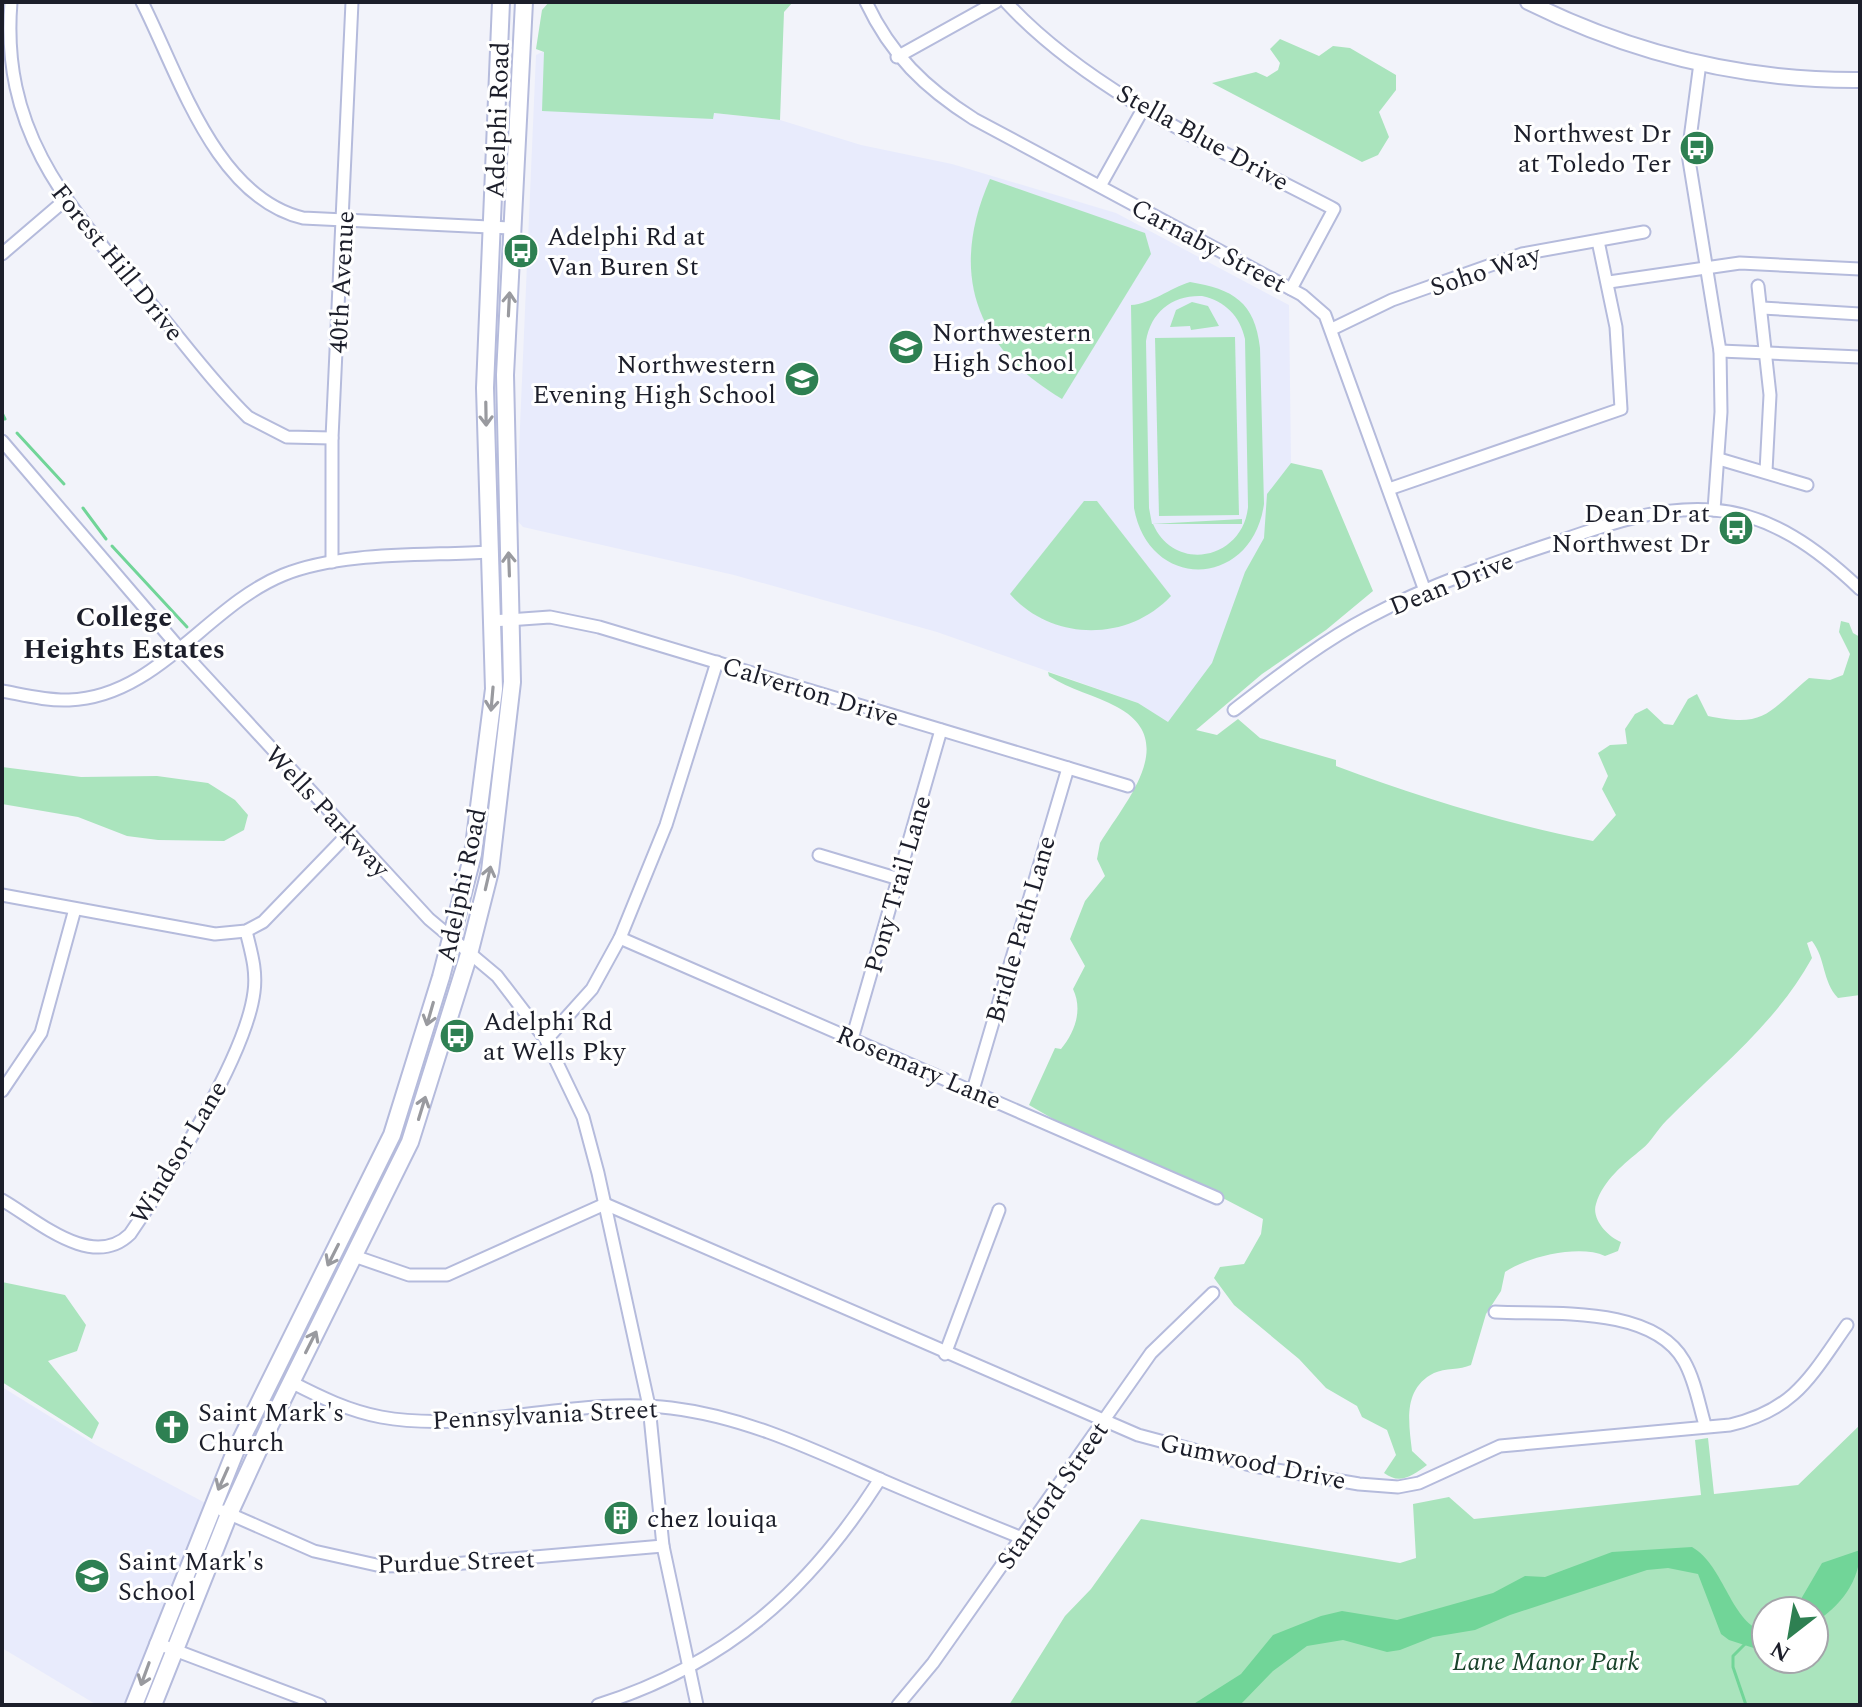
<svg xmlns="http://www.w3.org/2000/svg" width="1862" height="1707" viewBox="0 0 1862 1707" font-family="Spectral,serif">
<rect width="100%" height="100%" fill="#f2f3fa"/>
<!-- built -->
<g fill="#e8ebfc">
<path d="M544 51 713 113 780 120 861 145 952 164 1116 213 1289 305 1291 463 1280 574 1168 723 1138 703 937 632 734 575 523 527 516 519 536 55Z"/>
<path d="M2 1387 96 1445 211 1506 127 1705H97L2 1648Z"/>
</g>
<!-- green -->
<g fill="#aae4bd" fill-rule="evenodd">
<path d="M549 2H793L784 12 780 120 714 113 713 119 542 111 544 52 536 49 542 10Z"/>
<path d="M1280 39 1319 56 1333 46 1350 48 1396 75V90L1379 112 1389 137 1378 155 1362 162 1212 83 1256 72 1267 77 1278 70 1280 63 1270 49Z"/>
<path d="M990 179 1145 233 1151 254 1062 399C974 347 949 272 990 179Z"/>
<path d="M1190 282C1233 289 1255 302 1260 348L1264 504C1252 589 1149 592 1134 508L1131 305C1151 304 1170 288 1190 282ZM1202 296C1225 301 1240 316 1245 339L1248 507C1243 559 1175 574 1153 524H1242V519L1152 524 1149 508 1146 341C1151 312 1172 295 1202 296Z"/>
<path d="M1192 302 1208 306 1219 326 1191 330 1190 326 1170 327 1176 310Z"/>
<path d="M1235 337 1239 515 1159 516 1155 338Z"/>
<path d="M1291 463 1322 470 1373 591 1326 630 1262 674 1196 730 1217 735 1238 719 1260 738 1336 760V766C1418 797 1507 824 1593 841L1616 815 1602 789 1608 776 1598 753 1610 745 1627 744 1625 729 1635 714 1647 708 1664 724 1673 725 1688 699 1697 694 1708 716C1766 728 1767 713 1809 678L1830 680 1843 675 1850 654 1839 632 1841 621 1849 623 1853 633 1860 637V995L1838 998C1822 981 1826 959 1812 941L1807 943 1812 958C1775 1025 1718 1068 1666 1121 1657 1130 1651 1142 1642 1149 1624 1164 1603 1180 1596 1204 1591 1219 1608 1237 1621 1242L1618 1251 1605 1256C1579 1244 1527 1257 1505 1272L1501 1291 1486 1314 1471 1365C1460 1370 1445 1368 1434 1373 1402 1389 1409 1424 1412 1451L1427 1465C1412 1476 1400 1485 1384 1473L1396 1455 1387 1430 1362 1417 1357 1406 1326 1388 1299 1359 1234 1305 1214 1278 1220 1267 1244 1264 1261 1234 1263 1219 1194 1183 1067 1127 1029 1105 1055 1048 1061 1049C1075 1032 1083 1010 1073 989L1085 966 1070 939 1085 901 1105 876 1097 859 1100 843C1125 802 1181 741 1117 707 1095 695 1070 690 1049 676L1048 672 1138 703 1168 722 1212 663 1245 572 1264 538 1267 494Z"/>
<path d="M1084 501H1097L1171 596C1128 642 1052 642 1010 594Z"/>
<path d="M2 767 81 777 157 776 208 783 235 800 248 815 244 830 224 841 158 840 127 836 78 817 2 804Z"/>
<path d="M2 1282 65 1295 86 1325 77 1351 48 1361 99 1423 92 1439 2 1382Z"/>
<path d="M1860 1425V1705H1009L1065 1616 1091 1589 1141 1519 1400 1563 1416 1558 1413 1504 1449 1497 1474 1519 1701 1495 1695 1440 1708 1438 1714 1494 1798 1485ZM1766 1611H1814V1659H1766Z"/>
</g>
<!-- water -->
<g fill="#71d598">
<path d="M1692 1547C1725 1566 1731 1625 1766 1632V1652L1729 1640 1721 1634 1698 1574 1668 1568 1647 1570 1510 1615 1475 1630 1433 1637 1400 1650 1387 1652 1343 1640 1307 1646 1273 1671 1240 1705H1192L1241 1674 1273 1635 1321 1616 1342 1611 1397 1620 1493 1593 1525 1576 1545 1577 1612 1552Z"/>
<path d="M1860 1550C1860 1581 1841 1606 1814 1623V1611H1794L1822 1563Z"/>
</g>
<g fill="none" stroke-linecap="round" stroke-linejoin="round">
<!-- stream -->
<g stroke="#71d598" stroke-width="3">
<path d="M2 413 5 419"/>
<path d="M17 433 64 484"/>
<path d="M83 508 106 539"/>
<path d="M112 546 187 627"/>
<path d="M1745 1644 1733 1656V1667L1746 1705"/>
</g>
<defs>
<g id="minor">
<path d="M11 2C0 137 73 211 153 306 184 343 214 384 248 417L287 437 332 438"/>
<path d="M142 2C179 75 215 197 303 218L512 228"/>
<path d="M866 2C891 55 925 88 974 119L1302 295 1325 315 1425 591"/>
<path d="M1006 2C1091 94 1225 152 1334 209L1291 289"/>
<path d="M897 57 996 2"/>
<path d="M1700 63 1688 154 1720 351 1721 412 1714 510"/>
<path d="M1100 186 1143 109"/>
<path d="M2 254 64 201"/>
<path d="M1609 282 1740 263 1860 269"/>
<path d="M1758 286 1770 395 1766 471"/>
<path d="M1762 308 1860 314"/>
<path d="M1332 329 1392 300 1522 254 1644 232"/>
<path d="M1720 351 1860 357"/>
<path d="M2 441 180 649 429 919 497 976 546 1040 583 1117 598 1173 649 1406 663 1546 697 1705"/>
<path d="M1719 459 1807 485"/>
<path d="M1389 489 1621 409 1616 327 1598 241"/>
<path d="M332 562V438L352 2"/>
<path d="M492 621 550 617 599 627 1128 786"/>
<path d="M2 691C24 695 47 701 69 700 157 697 207 606 283 575 342 551 425 556 489 552"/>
<path d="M1234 710C1277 677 1321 642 1369 617 1429 585 1496 562 1560 541 1611 523 1659 506 1713 510 1771 514 1819 550 1860 589"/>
<path d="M819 855 899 879"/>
<path d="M2 895 215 934 246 931 263 922 349 833"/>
<path d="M620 938 1217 1198"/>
<path d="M852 1039 941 730"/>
<path d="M546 1040 592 989 620 938 666 825 717 662"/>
<path d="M973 1090 1068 768"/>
<path d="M2 1091 41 1033 75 909"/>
<path d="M2 1200C37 1220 92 1271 130 1234 168 1179 246 1056 254 992 257 970 251 952 246 931"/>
<path d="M605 1204 1138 1435 1254 1466 1359 1484 1398 1487 1419 1483 1500 1446 1730 1425C1795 1410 1811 1376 1847 1325"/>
<path d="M354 1256 409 1275H447L605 1204"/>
<path d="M1495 1312C1551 1315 1652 1305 1684 1361 1695 1380 1699 1405 1705 1425"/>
<path d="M945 1354 999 1210"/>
<path d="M291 1382C320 1397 349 1411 381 1417 476 1434 575 1396 671 1408 746 1417 814 1450 882 1480 928 1500 975 1519 1022 1538"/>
<path d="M223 1511 314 1551 381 1566 441 1565 663 1546"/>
<path d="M156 1643 320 1705"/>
<path d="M598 1705C726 1664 808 1592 880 1479"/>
<path d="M898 1705 933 1663 1151 1353 1213 1293"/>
</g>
<path id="tertiary" d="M1528 2C1631 53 1744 81 1860 80"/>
<g id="secondary">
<path d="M134 1705 235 1452 392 1135 441 977 473 854 494 689 485 388 501 2"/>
<path d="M153 1705 229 1514 269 1427 410 1142 469 954 490 871 512 682 505 375 524 2"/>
</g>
</defs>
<!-- minor casing -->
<use href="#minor" stroke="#b5bbdc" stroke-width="15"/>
<!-- tertiary casing -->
<use href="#tertiary" stroke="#b5bbdc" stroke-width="18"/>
<!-- secondary casing -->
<use href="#secondary" stroke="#b5bbdc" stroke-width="20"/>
<!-- minor -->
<use href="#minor" stroke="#fff" stroke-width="11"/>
<!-- tertiary -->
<use href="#tertiary" stroke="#fff" stroke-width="14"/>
<!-- secondary -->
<use href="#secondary" stroke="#fff" stroke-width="16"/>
</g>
<!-- one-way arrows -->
<defs><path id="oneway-shaft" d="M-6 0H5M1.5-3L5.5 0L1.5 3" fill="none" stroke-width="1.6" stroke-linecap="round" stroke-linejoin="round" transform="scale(2)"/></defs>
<g stroke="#999a9f">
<use href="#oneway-shaft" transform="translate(509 304) rotate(-87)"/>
<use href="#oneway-shaft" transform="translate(486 414) rotate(89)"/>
<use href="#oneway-shaft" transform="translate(509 564) rotate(-92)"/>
<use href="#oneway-shaft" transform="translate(492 699) rotate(95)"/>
<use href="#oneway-shaft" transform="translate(488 878) rotate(-77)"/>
<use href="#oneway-shaft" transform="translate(430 1014) rotate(106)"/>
<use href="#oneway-shaft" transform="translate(422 1108) rotate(-73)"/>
<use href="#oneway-shaft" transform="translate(333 1255) rotate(117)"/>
<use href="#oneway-shaft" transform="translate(311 1342) rotate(-63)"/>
<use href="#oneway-shaft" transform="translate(223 1479) rotate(114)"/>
<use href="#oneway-shaft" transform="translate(145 1674) rotate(110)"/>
</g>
<!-- icons -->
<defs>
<symbol id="bus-disc" viewBox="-11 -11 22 22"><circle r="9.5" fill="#2e8052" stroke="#fff"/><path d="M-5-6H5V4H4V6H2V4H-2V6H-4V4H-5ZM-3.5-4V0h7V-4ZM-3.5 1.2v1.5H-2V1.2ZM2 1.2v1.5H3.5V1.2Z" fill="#fff"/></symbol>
<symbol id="school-disc" viewBox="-11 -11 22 22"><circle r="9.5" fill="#2e8052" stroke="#fff"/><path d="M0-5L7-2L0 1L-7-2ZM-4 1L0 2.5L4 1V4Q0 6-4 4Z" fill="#fff"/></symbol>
<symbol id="church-disc" viewBox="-11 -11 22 22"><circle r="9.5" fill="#2e8052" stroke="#fff"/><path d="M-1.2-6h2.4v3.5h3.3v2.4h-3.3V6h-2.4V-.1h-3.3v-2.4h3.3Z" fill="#fff"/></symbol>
<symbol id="building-disc" viewBox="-11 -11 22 22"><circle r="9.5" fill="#2e8052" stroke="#fff"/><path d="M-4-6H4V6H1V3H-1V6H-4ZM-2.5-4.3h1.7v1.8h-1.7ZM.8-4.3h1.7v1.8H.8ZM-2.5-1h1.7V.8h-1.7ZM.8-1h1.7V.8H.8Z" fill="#fff"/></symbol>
</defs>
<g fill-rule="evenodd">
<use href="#bus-disc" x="1677" y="128" width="40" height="40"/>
<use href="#bus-disc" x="501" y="231" width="40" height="40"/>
<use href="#school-disc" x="886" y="327" width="40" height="40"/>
<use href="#school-disc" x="782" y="359" width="40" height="40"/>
<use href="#bus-disc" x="1716" y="508" width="40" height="40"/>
<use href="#bus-disc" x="437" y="1016" width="40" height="40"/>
<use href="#church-disc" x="152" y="1407" width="40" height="40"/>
<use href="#building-disc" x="601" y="1498" width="40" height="40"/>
<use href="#school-disc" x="72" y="1556" width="40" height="40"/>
</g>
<g text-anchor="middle" stroke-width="6" stroke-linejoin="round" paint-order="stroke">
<!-- street labels -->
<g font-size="26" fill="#1c1e2a" stroke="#fff">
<text transform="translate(497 120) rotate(-88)" y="9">Adelphi Road</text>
<text transform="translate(1203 137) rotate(29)" y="9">Stella Blue Drive</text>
<text transform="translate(1209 245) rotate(28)" y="9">Carnaby Street</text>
<text transform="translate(118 262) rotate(51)" y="9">Forest Hill Drive</text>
<text transform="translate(1485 270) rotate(-18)" y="9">Soho Way</text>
<text transform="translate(341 282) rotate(-87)" y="9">40th Avenue</text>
<text transform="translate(1451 583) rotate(-22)" y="9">Dean Drive</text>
<text transform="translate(811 691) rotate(17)" y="9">Calverton Drive</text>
<text transform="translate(328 811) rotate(47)" y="9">Wells Parkway</text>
<text transform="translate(897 884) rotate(-74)" y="9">Pony Trail Lane</text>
<text transform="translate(461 885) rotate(-78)" y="9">Adelphi Road</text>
<text transform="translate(1020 929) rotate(-74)" y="9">Bridle Path Lane</text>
<text transform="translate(919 1067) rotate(23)" y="9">Rosemary Lane</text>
<text transform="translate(178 1152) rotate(-59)" y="9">Windsor Lane</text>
<text transform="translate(545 1414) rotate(-3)" y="9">Pennsylvania Street</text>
<text transform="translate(1253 1461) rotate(12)" y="9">Gumwood Drive</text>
<text transform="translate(1052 1495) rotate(-55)" y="9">Stanford Street</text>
<text transform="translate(456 1561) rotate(-2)" y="9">Purdue Street</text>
</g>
<!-- poi labels -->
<g font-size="26" fill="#1c1e2a" stroke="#fff" text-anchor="start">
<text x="1671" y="142" text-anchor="end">Northwest Dr<tspan x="1671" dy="30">at Toledo Ter</tspan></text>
<text x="547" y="245">Adelphi Rd at<tspan x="547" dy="30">Van Buren St</tspan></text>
<text x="932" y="341">Northwestern<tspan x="932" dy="30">High School</tspan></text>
<text x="776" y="373" text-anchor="end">Northwestern<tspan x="776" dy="30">Evening High School</tspan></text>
<text x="1710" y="522" text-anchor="end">Dean Dr at<tspan x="1710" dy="30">Northwest Dr</tspan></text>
<text x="483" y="1030">Adelphi Rd<tspan x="483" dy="30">at Wells Pky</tspan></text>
<text x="198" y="1421">Saint Mark's<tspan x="198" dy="30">Church</tspan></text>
<text x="647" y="1527">chez louiqa</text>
<text x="118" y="1570">Saint Mark's<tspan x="118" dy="30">School</tspan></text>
</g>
<!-- park labels -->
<g font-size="26" font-style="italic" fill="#19432b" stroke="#fff">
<text x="1546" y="1670">Lane Manor Park</text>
</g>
<!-- neighbourhood labels -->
<g font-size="28" font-weight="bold" fill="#1c1e2a" stroke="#fff">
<text x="124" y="626">College<tspan x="124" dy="32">Heights Estates</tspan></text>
</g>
</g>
<!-- border -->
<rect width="1862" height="1707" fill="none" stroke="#1c1e2a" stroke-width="8"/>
<!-- north arrow -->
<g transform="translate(1790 1635) rotate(211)"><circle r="38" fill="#ffffff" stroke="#a4a5aa" stroke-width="2"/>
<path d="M0-6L14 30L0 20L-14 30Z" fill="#2e8052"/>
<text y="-12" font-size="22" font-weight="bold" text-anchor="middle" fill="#1c1e2a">N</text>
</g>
</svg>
